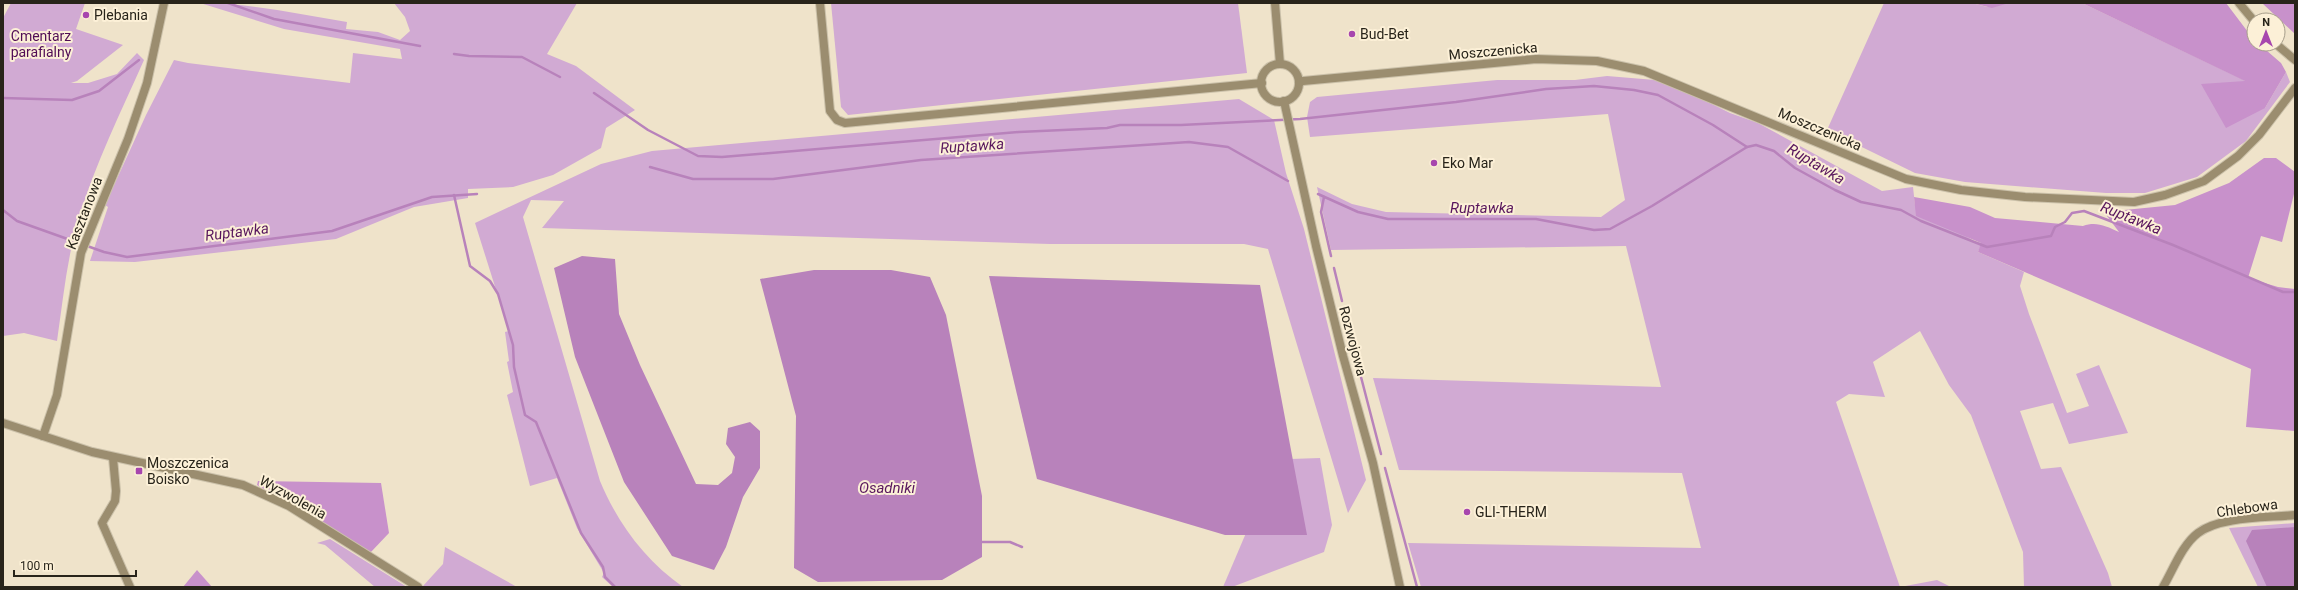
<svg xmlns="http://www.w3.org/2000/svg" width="2298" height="590" viewBox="0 0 2298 590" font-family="Roboto,sans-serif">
<rect width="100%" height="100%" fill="#efe3ca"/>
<!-- green -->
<g fill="#d1aad3">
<path d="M11 3H85L76 29 123 45 77 81 71 83H88L117 74 137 53 144 60C121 112 95 164 79 218 67 257 63 300 57 341L24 333 3 336V18Z"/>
<path d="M200 3C249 3 298 14 347 22L346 29 378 32 400 40 410 31 405 17 394 3H577L547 54 576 66 635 110 606 128 601 148 553 175 513 187 468 189V198L414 207 336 239 135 262 90 261 108 207 105 205 146 115 174 60 188 63 350 83 353 53 402 59 400 49 284 29Z"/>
<path d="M831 3H1238L1247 73 848 115 841 107Z"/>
<path d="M1884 3H1972L1987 7 2002 3H2082L2246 81 2265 108 2286 72 2290 82 2246 141 2197 177 2145 193H2106L1965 182 1915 173 1827 130Z"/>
<path d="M1607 76 1655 80 1686 91 1730 113 1758 123 1882 191 1913 187 1915 205 1974 241 1982 243 1978 252 2024 272 2020 286 2029 314 2067 413 2089 406 2076 374 2099 365 2128 433 2069 444 2053 403 2020 411 2041 469 2061 467 2108 573 2112 587H2024L2023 552 1971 415 1949 385 1920 331 1873 362 1885 397 1849 394 1836 402 1900 587 1937 580 1951 587H1421L1408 543 1701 548 1682 473 1399 470 1373 378 1661 387 1626 246 1331 250 1317 187 1352 204 1386 212 1601 217 1625 200 1608 114 1310 137 1307 117 1310 102 1317 97 1497 80H1575Z"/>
<path d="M1239 99 1274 120 1286 173 1304 229 1366 480 1348 513 1268 249 1244 244H1050L542 228 564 201 531 200 523 217 600 481C618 524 645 560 683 587H613L602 577 604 573 577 528 557 478 530 486 507 395 513 392 507 362 509 361 505 332 509 331 475 223 601 164 652 151Z"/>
<path d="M1320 458 1332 525 1324 552 1232 587H1223L1246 533 1290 459Z"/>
<path d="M2295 523V587H2258L2229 528Z"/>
<path d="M330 539 407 587H375L325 545 317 543Z"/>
<path d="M445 547 517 587H425L423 586 443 564Z"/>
</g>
<!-- forest -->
<g fill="#c891cb">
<path d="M1972 3H2009L1992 8Z"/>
<path d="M2082 3H2226L2254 40V44H2259L2281 63 2286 72 2265 108 2226 128 2201 84 2245 81Z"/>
<path d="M2262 3H2295V34Z"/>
<path d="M2264 158H2276L2295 172V190L2282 242 2261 236 2248 278 2278 287 2295 289V431L2246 427 2251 369 1978 252 1981 243 1916 216 1914 197 1970 207 1995 218 2083 226C2096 221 2106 226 2119 232L2104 212 2175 205 2229 183Z"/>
<path d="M258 481 381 483 389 533 370 553 257 485Z"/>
<path d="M197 570 212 587H183Z"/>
</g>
<!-- water -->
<g fill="#b882bb">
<path d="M582 256 615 259 619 314 640 365 696 484 718 485 732 473 735 457 726 444 728 428 750 422 760 431V468L743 497 726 547 714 570 672 556 624 482 575 357 554 268Z"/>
<path d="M814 270H891L930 277 946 315 982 496V557L942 580 818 582 794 568 796 416 760 279Z"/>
<path d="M989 276 1260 285 1307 535H1225L1037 479Z"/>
<path d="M2295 527V587H2267L2246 541 2252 530Z"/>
</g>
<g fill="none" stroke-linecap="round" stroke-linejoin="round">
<!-- stream -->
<g stroke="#b882bb" stroke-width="2.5">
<path d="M228 3 274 19 420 46"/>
<path d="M454 54 469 56 522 57 560 77"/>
<path d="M594 93 648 130 698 156 722 157 1019 132 1107 128 1120 125H1181L1300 119 1456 102 1546 89 1594 86 1634 90 1658 95 1713 125 1747 147"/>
<path d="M3 98 72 100 99 91 139 60"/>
<path d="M650 167 693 179H773L921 160 1189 142 1228 147 1288 181"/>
<path d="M1318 194 1358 212 1388 219H1536L1594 230 1610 229 1652 206 1747 147 1756 145 1774 151 1795 168 1835 190 1861 202 1901 210 1921 221 1987 247 2051 236 2055 227 2065 222 2072 213 2084 211 2173 245 2283 292H2295"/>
<path d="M454 195 470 266 490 281 498 294 513 345 514 367 525 415 536 422 581 533 603 567 605 577 615 587"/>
<path d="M1324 197 1321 212 1331 256"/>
<path d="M3 210 17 221 104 252 127 257 332 231 432 197 477 194"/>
<path d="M1334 268 1342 301"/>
<path d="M1346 315 1358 365"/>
<path d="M1361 377 1381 454"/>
<path d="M1385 468 1417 587"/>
<path d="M982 542H1010L1022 547"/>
</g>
<defs>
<g id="minor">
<path d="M820 3 830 111 837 120 845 123 1262 83"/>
<path d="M1275 3 1280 64"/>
<path d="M2239 3 2254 21"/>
<path d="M2276 44 2295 60"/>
<circle cx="1280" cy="83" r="19"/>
<path d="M1299 83 1303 81 1536 59 1597 61 1644 71 1906 179 1961 190 2025 197 2134 202 2165 195 2204 181 2238 156 2259 135 2295 88"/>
<path d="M1284 101 1316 246 1343 356 1373 463 1400 587"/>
<path d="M3 423 92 452 243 485 289 506 418 587"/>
<path d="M43 436 57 395 81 253 128 139 147 83 164 3"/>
<path d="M113 458 116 491 115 501 102 523 130 587"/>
<path d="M2163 587C2173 570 2182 545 2198 533 2220 516 2268 518 2295 515"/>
</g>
</defs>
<!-- minor casing -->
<use href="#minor" stroke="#cbc1aa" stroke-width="10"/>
<!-- minor -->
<use href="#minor" stroke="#9b8d6f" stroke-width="8"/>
</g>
<!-- markers -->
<g fill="#a746ae" stroke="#fcf0d7" stroke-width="1.5">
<circle cx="86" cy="15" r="4"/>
<circle cx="1352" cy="34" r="4"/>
<circle cx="1434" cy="163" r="4"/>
<rect x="135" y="467" width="8" height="8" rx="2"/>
<circle cx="1467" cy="512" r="4"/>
</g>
<g text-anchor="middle" stroke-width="4" stroke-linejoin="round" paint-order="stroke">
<!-- poi labels -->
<g font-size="14" fill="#28241a" stroke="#fcf0d7" text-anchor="start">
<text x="94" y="20">Plebania</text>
<text x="1360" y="39">Bud-Bet</text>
<text x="1442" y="168">Eko Mar</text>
<text x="147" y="468">Moszczenica<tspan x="147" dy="16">Boisko</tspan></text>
<text x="1475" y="517">GLI-THERM</text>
</g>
<!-- park labels -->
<g font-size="14" fill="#500c55" stroke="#fcf0d7">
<text x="41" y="41">Cmentarz<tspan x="41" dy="16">parafialny</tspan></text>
</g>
<!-- street labels -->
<g font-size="14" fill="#28241a" stroke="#fcf0d7">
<text transform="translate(1493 51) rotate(-5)" y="5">Moszczenicka</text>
<text transform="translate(1820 129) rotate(23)" y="5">Moszczenicka</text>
<text transform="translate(84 213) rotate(-69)" y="5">Kasztanowa</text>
<text transform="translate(1353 341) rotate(75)" y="5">Rozwojowa</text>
<text transform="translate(293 497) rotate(29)" y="5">Wyzwolenia</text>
<text transform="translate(2247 508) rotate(-8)" y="5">Chlebowa</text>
</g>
<!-- water labels -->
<g font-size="15" font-style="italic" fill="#58165d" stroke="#fcf0d7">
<text transform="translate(972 146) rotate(-4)" y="5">Ruptawka</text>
<text transform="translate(1816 164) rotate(31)" y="5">Ruptawka</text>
<text x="1482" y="213">Ruptawka</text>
<text transform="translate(2131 218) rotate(22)" y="5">Ruptawka</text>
<text transform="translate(237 232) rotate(-7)" y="5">Ruptawka</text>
<text x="887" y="493">Osadniki</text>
</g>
</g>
<!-- border -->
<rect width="2298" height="590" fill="none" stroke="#28241a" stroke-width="8"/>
<!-- north arrow -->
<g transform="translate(2266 32)"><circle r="19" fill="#fcf0d7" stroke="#a79e8b"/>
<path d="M0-3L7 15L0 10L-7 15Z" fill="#a746ae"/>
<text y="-6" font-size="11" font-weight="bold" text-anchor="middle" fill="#28241a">N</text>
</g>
<!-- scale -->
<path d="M14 570v6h122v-6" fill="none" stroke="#28241a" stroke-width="2"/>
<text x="20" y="570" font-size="12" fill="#28241a" stroke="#fcf0d7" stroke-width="3" paint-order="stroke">100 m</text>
</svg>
